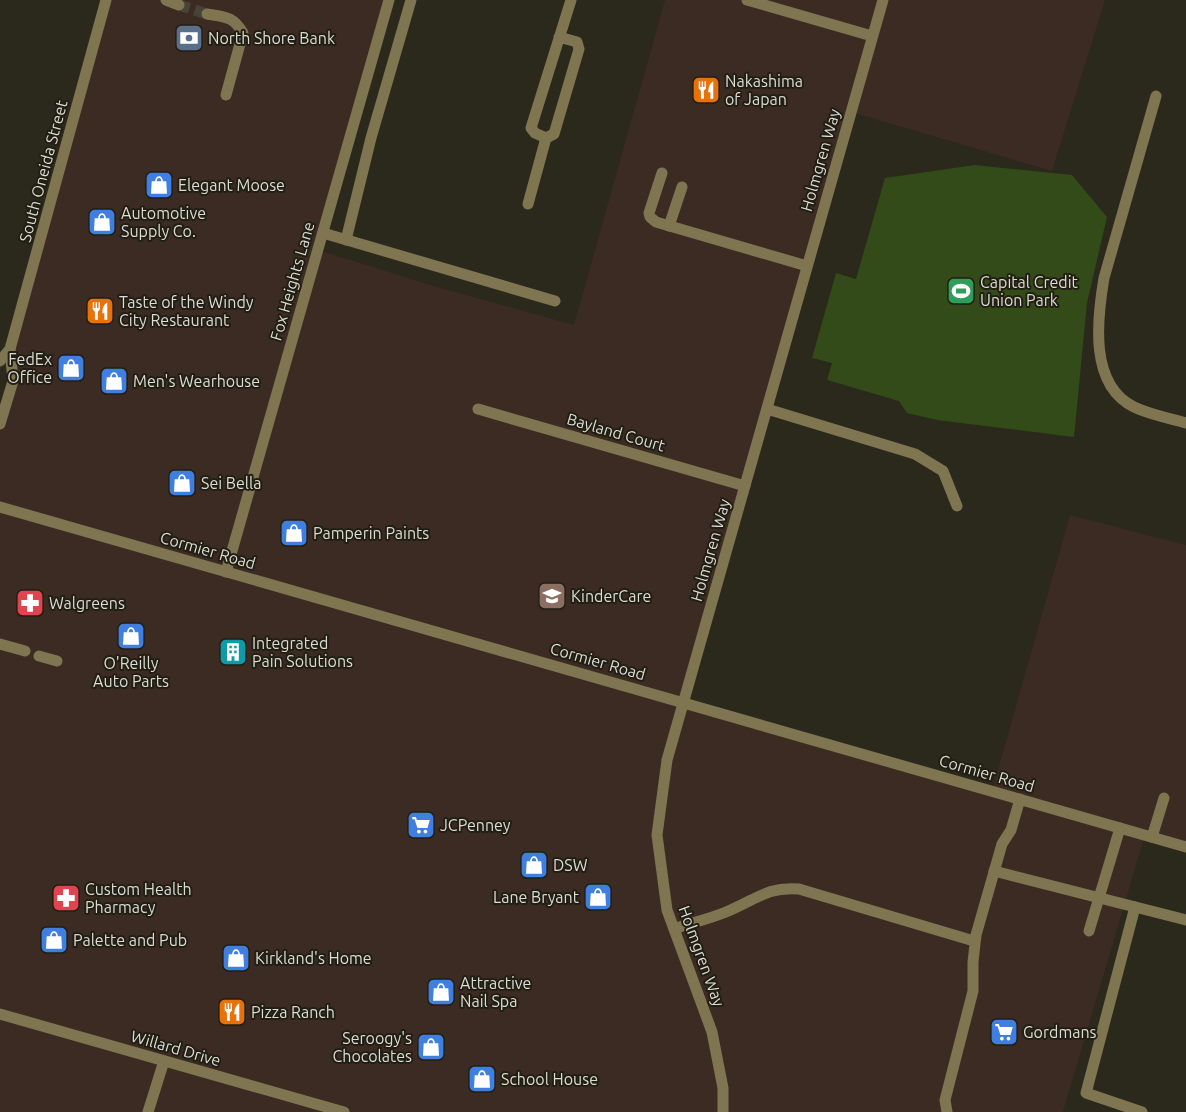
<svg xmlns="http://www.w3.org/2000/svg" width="1186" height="1112" viewBox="0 0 1186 1112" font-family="Ubuntu,sans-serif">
<rect width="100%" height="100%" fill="#2b281c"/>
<!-- commercial -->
<path fill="#3c2b22" d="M106 0H389L318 250 434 286 574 325 665 0H1105L1052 171 851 112 683 702 992 791 1070 515 1186 545V847L1145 835 1063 1112H0V424L13 381 10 349Z"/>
<!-- grass -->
<path fill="#324b19" d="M975 165 1072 175 1107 217 1087 303 1074 437 937 420 907 413 899 401 827 380 832 363 812 358 836 273 856 279 885 178Z"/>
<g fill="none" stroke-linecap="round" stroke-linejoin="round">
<!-- minor-tunnel -->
<path stroke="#464337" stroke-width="11" stroke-dasharray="11 5.5" stroke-linecap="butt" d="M179 5 207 14"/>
<!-- minor -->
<g stroke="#807551" stroke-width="11">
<path d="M166 0 179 5"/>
<path d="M747 0 872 36"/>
<path d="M207 14C225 17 233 16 243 33L226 95"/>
<path d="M559 37 577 42 579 49 554 134 546 138 535 133 531 128 571 0"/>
<path d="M1156 96 1104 278C1097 319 1089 385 1134 407 1151 415 1169 418 1186 423"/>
<path d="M662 173 649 213 650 217 656 222 807 266"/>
<path d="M528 204 546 138"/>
<path d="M669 226 682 187"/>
<path d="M323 233 555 301"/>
<path d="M346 240 371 138 411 0"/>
<path d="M0 361 10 349"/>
<path d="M478 409 745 486"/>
<path d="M767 409 915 454 943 471 957 506"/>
<path d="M0 424 13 381 10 349 106 0"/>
<path d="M0 507 1186 847"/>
<path d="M226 572 389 0"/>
<path d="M0 644 25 651"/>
<path d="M39 656 57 661"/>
<path d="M1152 837 1164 798"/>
<path d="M994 871 1186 920"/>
<path d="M1135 907 1086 1093 1142 1112"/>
<path d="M674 929C691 923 709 919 726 912 754 901 767 886 799 889L974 941"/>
<path d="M1089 931 1120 828"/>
<path d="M0 1014 344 1112"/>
<path d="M148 1112 164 1061"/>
<path d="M723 1112V1088L712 1032 667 910 657 835 667 760 883 0"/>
<path d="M947 1112 945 1100 973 991V962L976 935 1002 844 1011 830 1020 799"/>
</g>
</g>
<!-- icons -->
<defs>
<symbol id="bank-square" viewBox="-11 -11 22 22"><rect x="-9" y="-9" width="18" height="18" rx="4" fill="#5c6f8a" stroke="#211f13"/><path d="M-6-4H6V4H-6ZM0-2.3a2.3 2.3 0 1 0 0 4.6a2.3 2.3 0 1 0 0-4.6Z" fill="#fff"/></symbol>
<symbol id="restaurant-square" viewBox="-11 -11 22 22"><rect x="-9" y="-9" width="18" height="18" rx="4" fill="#e8710a" stroke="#211f13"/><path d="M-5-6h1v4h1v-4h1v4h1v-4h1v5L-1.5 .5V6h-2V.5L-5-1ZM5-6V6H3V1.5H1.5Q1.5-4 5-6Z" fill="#fff"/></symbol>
<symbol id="shop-square" viewBox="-11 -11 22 22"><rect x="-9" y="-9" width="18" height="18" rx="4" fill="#3f7fe0" stroke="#211f13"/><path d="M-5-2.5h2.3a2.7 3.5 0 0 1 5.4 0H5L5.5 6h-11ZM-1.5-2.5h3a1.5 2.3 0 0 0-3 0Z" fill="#fff"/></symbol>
<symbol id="stadium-square" viewBox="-11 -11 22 22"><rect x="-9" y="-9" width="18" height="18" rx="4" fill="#2e9e5b" stroke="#211f13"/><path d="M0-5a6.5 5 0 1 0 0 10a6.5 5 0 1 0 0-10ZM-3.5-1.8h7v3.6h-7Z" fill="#fff"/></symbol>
<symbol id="school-square" viewBox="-11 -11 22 22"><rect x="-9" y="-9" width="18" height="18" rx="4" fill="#8d6e63" stroke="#211f13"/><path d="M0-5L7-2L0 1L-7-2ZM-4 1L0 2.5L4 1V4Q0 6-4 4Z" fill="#fff"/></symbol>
<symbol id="pharmacy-square" viewBox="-11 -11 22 22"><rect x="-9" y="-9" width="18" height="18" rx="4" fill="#e0444e" stroke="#211f13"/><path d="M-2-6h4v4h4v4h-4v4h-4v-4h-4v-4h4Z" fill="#fff"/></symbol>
<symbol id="building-square" viewBox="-11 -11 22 22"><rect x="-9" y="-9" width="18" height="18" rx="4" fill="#0f9aa8" stroke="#211f13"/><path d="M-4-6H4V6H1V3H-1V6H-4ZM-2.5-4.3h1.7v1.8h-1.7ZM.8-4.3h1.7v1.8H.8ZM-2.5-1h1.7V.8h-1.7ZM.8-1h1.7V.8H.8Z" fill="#fff"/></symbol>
<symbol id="supermarket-square" viewBox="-11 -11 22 22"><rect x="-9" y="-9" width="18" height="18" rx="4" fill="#3f7fe0" stroke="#211f13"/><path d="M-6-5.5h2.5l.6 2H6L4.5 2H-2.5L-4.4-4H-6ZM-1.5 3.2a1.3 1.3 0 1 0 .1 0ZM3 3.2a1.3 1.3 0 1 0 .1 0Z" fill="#fff"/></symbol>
</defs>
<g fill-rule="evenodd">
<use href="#bank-square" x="173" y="22" width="32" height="32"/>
<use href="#restaurant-square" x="690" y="74" width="32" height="32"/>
<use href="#shop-square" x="143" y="169" width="32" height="32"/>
<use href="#shop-square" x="86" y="206" width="32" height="32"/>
<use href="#stadium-square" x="945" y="275" width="32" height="32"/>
<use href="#restaurant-square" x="84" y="295" width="32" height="32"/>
<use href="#shop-square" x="55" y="352" width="32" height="32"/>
<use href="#shop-square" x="98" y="365" width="32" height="32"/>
<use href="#shop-square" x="166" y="467" width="32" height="32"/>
<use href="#shop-square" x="278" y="517" width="32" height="32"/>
<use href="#school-square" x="536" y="580" width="32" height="32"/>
<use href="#pharmacy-square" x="14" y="587" width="32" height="32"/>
<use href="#shop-square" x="115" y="620" width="32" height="32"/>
<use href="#building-square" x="217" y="636" width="32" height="32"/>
<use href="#supermarket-square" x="405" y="809" width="32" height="32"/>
<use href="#shop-square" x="518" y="849" width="32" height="32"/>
<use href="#shop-square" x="582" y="881" width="32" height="32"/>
<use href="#pharmacy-square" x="50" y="882" width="32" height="32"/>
<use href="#shop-square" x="38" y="924" width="32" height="32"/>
<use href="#shop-square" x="220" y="942" width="32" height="32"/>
<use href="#shop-square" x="425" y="976" width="32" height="32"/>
<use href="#restaurant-square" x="216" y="996" width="32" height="32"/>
<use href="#supermarket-square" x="988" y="1016" width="32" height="32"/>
<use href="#shop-square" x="415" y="1031" width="32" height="32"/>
<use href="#shop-square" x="466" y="1063" width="32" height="32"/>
</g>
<g text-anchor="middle" stroke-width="4" stroke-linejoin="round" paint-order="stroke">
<!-- poi labels -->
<g font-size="16" fill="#dddbd3" stroke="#211f13" text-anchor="start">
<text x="208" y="44">North Shore Bank</text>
<text x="725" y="87">Nakashima<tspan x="725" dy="18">of Japan</tspan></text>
<text x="178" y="191">Elegant Moose</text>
<text x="121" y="219">Automotive<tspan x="121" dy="18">Supply Co.</tspan></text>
<text x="980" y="288">Capital Credit<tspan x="980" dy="18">Union Park</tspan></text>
<text x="119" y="308">Taste of the Windy<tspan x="119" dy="18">City Restaurant</tspan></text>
<text x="52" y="365" text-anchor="end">FedEx<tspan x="52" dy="18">Office</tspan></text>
<text x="133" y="387">Men's Wearhouse</text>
<text x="201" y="489">Sei Bella</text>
<text x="313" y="539">Pamperin Paints</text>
<text x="571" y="602">KinderCare</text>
<text x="49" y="609">Walgreens</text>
<text x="252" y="649">Integrated<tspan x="252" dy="18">Pain Solutions</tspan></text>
<text x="131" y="669" text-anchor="middle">O'Reilly<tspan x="131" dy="18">Auto Parts</tspan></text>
<text x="440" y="831">JCPenney</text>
<text x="553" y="871">DSW</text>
<text x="85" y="895">Custom Health<tspan x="85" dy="18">Pharmacy</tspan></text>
<text x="579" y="903" text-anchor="end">Lane Bryant</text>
<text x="73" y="946">Palette and Pub</text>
<text x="255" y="964">Kirkland's Home</text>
<text x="460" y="989">Attractive<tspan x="460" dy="18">Nail Spa</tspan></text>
<text x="251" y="1018">Pizza Ranch</text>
<text x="1023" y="1038">Gordmans</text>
<text x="412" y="1044" text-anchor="end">Seroogy's<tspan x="412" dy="18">Chocolates</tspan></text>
<text x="501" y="1085">School House</text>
</g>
<!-- street labels -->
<g font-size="16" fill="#dddbd3" stroke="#211f13">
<text transform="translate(820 160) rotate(-74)" y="6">Holmgren Way</text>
<text transform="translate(43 171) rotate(-75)" y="6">South Oneida Street</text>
<text transform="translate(292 281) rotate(-74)" y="6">Fox Heights Lane</text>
<text transform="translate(616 432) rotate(16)" y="6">Bayland Court</text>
<text transform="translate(208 550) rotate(16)" y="6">Cormier Road</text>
<text transform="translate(710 550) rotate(-74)" y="6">Holmgren Way</text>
<text transform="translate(598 661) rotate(16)" y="6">Cormier Road</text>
<text transform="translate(987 773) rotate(16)" y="6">Cormier Road</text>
<text transform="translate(702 956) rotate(70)" y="6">Holmgren Way</text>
<text transform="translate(176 1048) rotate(16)" y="6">Willard Drive</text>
</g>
</g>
</svg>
